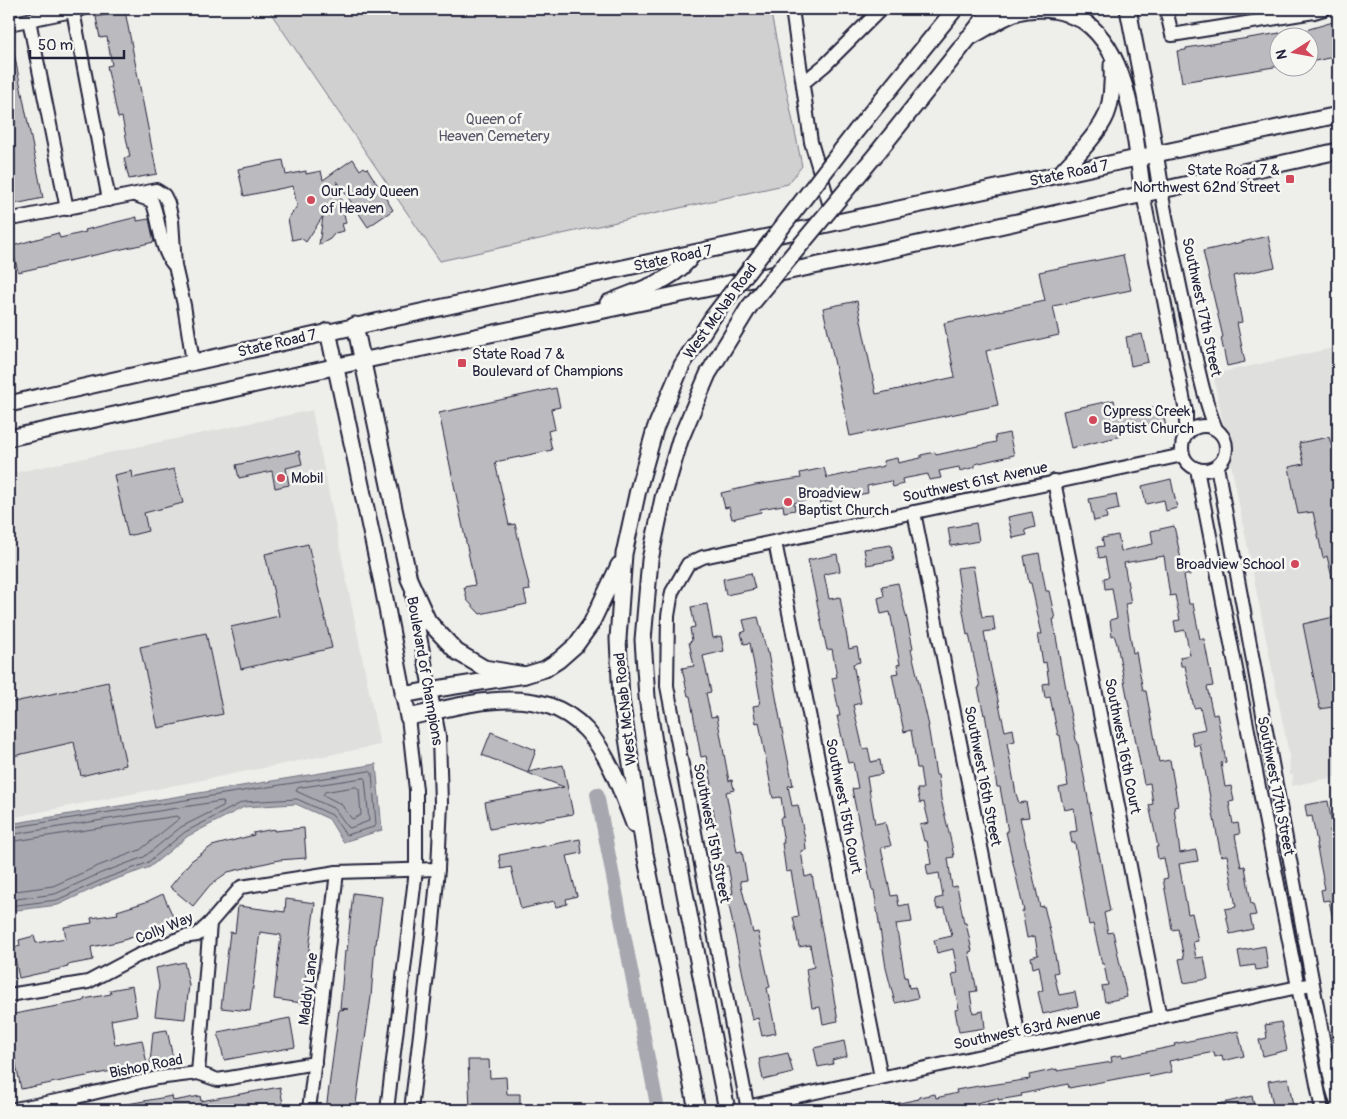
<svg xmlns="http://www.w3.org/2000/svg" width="1347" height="1119" viewBox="0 0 1347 1119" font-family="Pangolin,sans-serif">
<rect width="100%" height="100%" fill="#eeeeeb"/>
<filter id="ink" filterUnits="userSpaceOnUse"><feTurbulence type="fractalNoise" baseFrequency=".02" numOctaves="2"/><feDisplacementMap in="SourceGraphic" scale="10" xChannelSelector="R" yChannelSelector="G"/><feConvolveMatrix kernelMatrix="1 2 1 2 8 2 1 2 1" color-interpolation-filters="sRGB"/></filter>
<g filter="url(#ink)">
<!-- built -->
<g fill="#dfdfde">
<path d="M1338 347V776L1292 786 1293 775H1290L1289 754 1213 374Z"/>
<path d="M312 410 380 745 9 818V474Z"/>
</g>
<!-- green -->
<path fill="#d0d0d1" stroke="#797986" d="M268 9H770L802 166 788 184 440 261Z"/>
<!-- water -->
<path fill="#a7a7af" stroke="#727281" d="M376 764 382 830 343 842 329 819 296 804 244 807 188 836 150 867 105 883 58 905 9 911V824Z"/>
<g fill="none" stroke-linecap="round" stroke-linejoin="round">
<!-- shore -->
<g stroke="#575769" stroke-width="1">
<path d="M365 778 369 821 350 828 348 827 335 809 296 791 298 788Z"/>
<path d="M356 787 359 789 361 815 353 819 351 818 341 804 323 795 325 792Z"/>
<path d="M9 828 369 771 372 773 376 825 374 827 346 835 332 815 297 799 243 802 185 832 147 863 104 879 57 900 9 906"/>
<path d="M9 835 221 801 224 803 223 806 181 827 144 857 101 873 55 894 9 900"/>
<path d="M9 842 177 816 180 818 140 850 98 866 53 886 9 892"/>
</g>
<!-- canal -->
<path stroke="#a7a7af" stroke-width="14" d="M597 794 658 1110"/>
</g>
<!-- building -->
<g fill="#bbbbbf" stroke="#22223b">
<path d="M125 11 157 174 129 179 124 158 130 157 122 117 118 118 107 66 112 65 107 37 100 38 96 17Z"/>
<path d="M1333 22 1334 24 1338 23V56L1310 62V38H1290L1289 35Z"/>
<path d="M1280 33V66L1182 82 1177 51 1186 50V48Z"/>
<path d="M14 53 43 198 15 204 9 172V54Z"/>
<path d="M353 159 360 170 364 167 366 169 367 168 393 210 368 227 337 181 346 223 342 224 344 231 335 233 330 239 319 245 323 216 306 242 301 238 292 240 288 219 297 206 293 186 244 196 238 169 283 160 286 175 306 171V174L321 171 323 180Z"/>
<path d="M137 217V221L149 219 154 242 18 272 12 246 58 233 60 238 86 232 85 230Z"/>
<path d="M1268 236 1275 267 1233 276 1242 322 1237 323 1245 362 1227 366 1221 338 1223 337 1203 251Z"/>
<path d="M1123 255 1131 290 1053 306 1059 335 986 351 998 405 850 436 823 308 857 301 876 394 955 377 944 323 1045 301 1039 272Z"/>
<path d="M1142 334 1148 362 1131 366 1126 337Z"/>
<path d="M556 388 560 407 551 409 555 429 548 431 552 450 495 462 509 525 515 524 530 590 524 591 527 604 480 614 467 600 464 587 475 585 439 413Z"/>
<path d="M1114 400 1117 414 1162 406 1166 428 1155 431 1154 424 1121 430 1122 436 1071 448 1063 411Z"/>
<path d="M1009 433 1014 455 975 464V467L960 471 959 467 939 471 941 478 929 480 928 474 902 479 903 484 893 487 891 481 867 486 868 493 857 495 856 490 830 495 832 501 820 503 819 497 794 503 795 510 784 512 783 505 760 509 761 512 732 519 729 507 725 508 721 493 755 485 801 478 800 473 824 468 827 478 884 466 883 461 897 458 898 463 921 458V455L935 452 936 455 996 442 995 436Z"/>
<path d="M1329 437 1332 448 1338 446V586H1334L1327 556 1323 558 1313 512 1298 514 1289 467 1304 464 1299 443Z"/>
<path d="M299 451 302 464 286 468 289 485 275 488 272 471 239 478 236 465Z"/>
<path d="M174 469 183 503 144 513 148 531 128 536 114 475 132 471 133 478Z"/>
<path d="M1171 479 1177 508 1166 511 1164 500 1146 504 1142 486Z"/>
<path d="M1116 494 1119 509 1106 512 1107 518 1094 521 1089 499Z"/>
<path d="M1032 512 1035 527 1025 530 1027 535 1013 538 1008 517Z"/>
<path d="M976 523 979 541 951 546 948 528Z"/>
<path d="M1174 526 1182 564H1188L1190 575H1184L1189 604H1193L1200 639H1204L1213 686 1207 687 1213 715 1217 714 1226 762 1221 763 1225 787 1231 786 1234 801 1229 802 1233 824 1238 823 1240 834 1235 835 1241 867 1245 866 1251 904H1253L1256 915 1250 916 1253 929 1230 934 1225 909 1236 907 1227 855 1221 856 1200 744 1194 746 1191 732 1205 729 1200 707 1194 708 1185 666H1181L1180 657 1190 655 1185 630 1176 632 1174 621 1180 620 1175 595 1170 596 1164 556 1124 563 1131 603 1125 604 1133 653 1136 652 1143 691H1146L1159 762 1170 760 1178 806 1174 807 1180 853 1196 850 1198 861 1179 864 1188 914 1192 913 1198 941 1193 942 1196 958 1204 957 1208 979 1184 983 1179 959 1184 958 1178 929 1172 930 1170 917 1163 879 1168 878 1164 858 1158 859 1156 847H1158L1149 805 1153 804 1150 783 1144 784 1117 644 1114 635 1112 636 1110 620 1117 618 1112 588 1105 589 1104 578 1109 577 1105 557 1099 558 1097 547 1104 546 1102 538 1118 535 1121 551 1153 544 1151 531Z"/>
<path d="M308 544 332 648 241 669 231 627 279 616 265 554Z"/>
<path d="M891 545 894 560 867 565 864 549Z"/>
<path d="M1039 553 1046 591H1049L1055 619H1053L1062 672H1063L1067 694H1066L1077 744H1078L1098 853H1099L1110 911 1104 913 1108 933 1113 932 1127 997 1105 1002 1102 986 1108 985 1104 964H1102L1093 924 1089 925 1075 843H1072L1070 832 1077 831 1074 808 1064 810 1059 788 1068 786 1060 735H1058L1050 697 1045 698 1043 684 1049 683 1046 662 1043 663 1038 634H1042L1031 583H1029L1024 556Z"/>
<path d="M837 554 840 571 824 574 829 599 840 597 849 649 857 647 860 662 853 664 861 703 853 705 863 749 868 748 871 762 880 760 882 774 867 777 875 824 885 822 891 846 881 848 891 896 897 895 899 906 909 904 912 922 896 924 905 978 907 977 909 988 915 987 918 998 895 1003 886 968 874 890H872L852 789 858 788 853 762 848 763 837 716H840L832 678 837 677 832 649 827 650 808 560Z"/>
<path d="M973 566 982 617 993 616 995 630 984 632 992 674 1005 731 1013 729 1015 741 1007 743 1016 794 1019 803 1026 802 1029 817 1020 818 1040 907 1044 906 1053 944 1058 972 1054 973 1059 995 1075 992 1078 1006 1043 1014 1038 992 1043 990 1039 966 1033 968 1031 957 1038 955 1035 936 1027 938 1022 911H1024L1006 832H1008L1000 787H997L985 714 984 715 978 688 980 687 969 634 967 635 963 611 957 568Z"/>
<path d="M751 573 755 589 726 595 723 579Z"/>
<path d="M898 583 908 624 913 648 911 649 929 726H928L936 775H938L941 799 952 846 954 857 948 858 952 887 957 886 964 923H966L972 951 969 952 977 991 970 992 973 1013 983 1011 985 1028 959 1032 955 1010 959 1009 952 974 958 973 953 949 937 953 934 940 952 936 945 908 937 909 935 899 943 897 939 873 928 875 926 865 931 864 927 841H924L920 825 929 823 924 802 920 803 917 789H923L920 768H917L911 730 904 732 892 674 899 673 897 665 900 664 890 612 881 614 878 598 884 596 882 586Z"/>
<path d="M707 604 713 638 721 636 724 651 703 656 711 692 706 693 711 717 717 716 729 781 732 780 734 790 726 792 737 852 742 851 747 880 740 881 753 933 758 932 770 987 767 988 776 1033 762 1036 758 1018 752 1020 727 895 733 893 728 866 722 867 713 808H709L705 785 712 784 706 756 701 757 690 696H688L682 668 694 666 689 642 692 641 690 628 695 627 691 607Z"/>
<path d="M1338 616V706L1320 709 1303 624Z"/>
<path d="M758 617 767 653H768L782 730 793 785 788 786 792 806 798 805 805 839 806 850 801 851 805 877 812 875 838 1021 823 1024 820 1007 812 1008 806 969 814 967 810 945 799 947 793 917 799 916 791 871 786 872 782 843H784L780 818 784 817 781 797 773 798 759 722 756 723 753 706 759 705 760 698 750 643 744 644 741 633 746 631 743 620Z"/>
<path d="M206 633 223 714 158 728 140 647Z"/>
<path d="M108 682 126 765 81 776 74 742 9 757V703Z"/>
<path d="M491 732 536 750 528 772 563 765 573 814 490 829 485 802 564 787 482 755Z"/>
<path d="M1328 801 1333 830H1330L1334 853 1338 852V920H1333L1329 900 1323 901 1321 890 1325 889 1316 843H1317L1312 816 1307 817 1305 805Z"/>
<path d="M304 828 306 858 279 860 228 872 210 885 193 906 170 887 191 861 212 846 254 835 253 833 274 829V831Z"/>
<path d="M580 839 582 853 567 856 577 896 566 899 567 904 556 907 554 901 521 909 511 867 501 869 499 855Z"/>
<path d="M353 893 382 897 376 944H375L371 997 355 1110H326L339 1010 348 1009 340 1008 345 951H347Z"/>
<path d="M163 894 175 921 159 929 117 942 91 947 93 960 67 965 68 967 19 978 13 948 20 946 19 940 34 936 36 943 66 938 64 927 92 923 91 918 118 914 117 911 146 902Z"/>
<path d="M286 899 315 903 302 1003 274 999 281 935 260 932 250 1011 221 1008 230 932 235 933 238 906 285 912Z"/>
<path d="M1265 946 1268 968 1256 970 1255 965 1241 967 1238 951Z"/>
<path d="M184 962 189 985 185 1019 155 1016 159 986 156 968Z"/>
<path d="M132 986 137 1015 111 1020 115 1045 142 1040 147 1064 21 1089 9 1030V1015L84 1001V999L111 994 110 990Z"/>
<path d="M290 1018 295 1047 224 1060 218 1032Z"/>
<path d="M1281 1022 1287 1050 1263 1056 1259 1040 1267 1038 1265 1025Z"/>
<path d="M167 1030 173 1058 150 1063 153 1032Z"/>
<path d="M1238 1031 1244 1056 1223 1061 1222 1055 1215 1057 1214 1052 1169 1061 1172 1072 1149 1077 1148 1073 1069 1088 1068 1084 1021 1094 1022 1096 998 1100V1098L972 1104 973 1110H886L885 1106 919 1099V1097L935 1094 936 1098 957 1093 956 1090 984 1085V1086L1030 1079 1029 1075 1057 1069V1071L1112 1062 1111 1057 1122 1055V1057L1175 1046 1174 1044Z"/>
<path d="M844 1041 847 1056 832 1060 833 1064 818 1067 814 1048Z"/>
<path d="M788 1053 793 1073 763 1080 759 1059Z"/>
<path d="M468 1060H489L490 1078 506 1077 507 1094H520V1110H470Z"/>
<path d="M1288 1078 1293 1106 1274 1110 1268 1081Z"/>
<path d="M280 1087 284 1110H123L122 1105 172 1096 173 1101 200 1096 201 1101Z"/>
<path d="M1252 1096 1255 1110H1211V1106Z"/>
</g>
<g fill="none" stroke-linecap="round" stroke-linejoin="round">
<defs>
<g id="minor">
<path d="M792 9 811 142 833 216"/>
<path d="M1166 9 1172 35 1314 12 1324 9"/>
<path d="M73 11 109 200"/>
<path d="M29 20 67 209"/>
<path d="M9 24 82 9"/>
<path d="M803 83 825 65 881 9"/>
<path d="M1161 190C1170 239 1180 288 1191 336 1198 368 1204 399 1216 429"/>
<path d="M1143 194 1186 412V434"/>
<path d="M135 195 152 201C160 220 159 247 173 264"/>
<path d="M17 218 156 190 164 195 168 203 172 220 175 266 184 305 193 362"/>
<circle cx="1204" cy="448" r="22"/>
<path d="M1217 466 1332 1087 1338 1107"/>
<path d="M1197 469 1322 1110"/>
<path d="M1054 481 1160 1018"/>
<path d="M914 512 1021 1047"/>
<path d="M775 542 881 1077"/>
<path d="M9 995 88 982 137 956 183 937 197 935 210 923 241 887 337 872 438 869"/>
<path d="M198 1073 210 923"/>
<path d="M72 1098 75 1110"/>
<path d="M747 1107 1307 985"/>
<path d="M9 1110 72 1098 157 1078 198 1073 218 1080 315 1063"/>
<path d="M309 1110 337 872"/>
<path d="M387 1110 416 870V790L408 717"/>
<path d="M411 1110 432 933 438 869 441 803 439 736 412 594"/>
<path d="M748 1110 667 686 668 616 672 592 688 564 703 557 1183 455"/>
</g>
<g id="major">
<path d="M1128 9 1150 121 1161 190"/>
<path d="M968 38C982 31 1001 18 1015 13 1031 8 1052 8 1068 14 1073 17 1080 18 1085 22 1132 56 1135 142 1143 194"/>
<path d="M856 131 955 9"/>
<path d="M877 153 992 9"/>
<path d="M1059 175C1074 158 1093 140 1104 120 1112 106 1113 81 1112 65"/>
<path d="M608 303C637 290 675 282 693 254"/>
<path d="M355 325 409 579 428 621 457 652 484 668 525 675"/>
<path d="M328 331 382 583 408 717C435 712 463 703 490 701 585 691 606 750 634 824"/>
<path d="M9 404C451 303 895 210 1338 115"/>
<path d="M9 438 361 361 895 249 1338 151"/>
<path d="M403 695 430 690 525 675 545 669 559 660 576 645 591 624 619 565"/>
<path d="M697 1110 645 854 621 699 618 639 624 554 638 490 655 429 682 365 712 318"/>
<path d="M727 1110 677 852 658 768 647 697 643 640 650 560 663 498 680 440 708 374 749 307"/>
</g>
</defs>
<!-- minor casing -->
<use href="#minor" stroke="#22223b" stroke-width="16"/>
<!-- major casing -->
<use href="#major" stroke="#22223b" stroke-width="19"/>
<!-- minor -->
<use href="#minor" stroke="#f6f6f2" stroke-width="12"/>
<!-- major -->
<use href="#major" stroke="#f6f6f2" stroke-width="15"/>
<defs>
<g id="major-bridge">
<path d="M749 307 877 153"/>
<path d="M712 318 856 131"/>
</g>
</defs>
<!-- major-bridge casing -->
<use href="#major-bridge" stroke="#22223b" stroke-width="19" stroke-linecap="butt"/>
<!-- major-bridge -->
<use href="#major-bridge" stroke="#f6f6f2" stroke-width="15"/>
</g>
</g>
<!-- markers -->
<g fill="#d1495b" stroke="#f6f6f2" stroke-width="2">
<rect x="1285" y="174" width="10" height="10" rx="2.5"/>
<circle cx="311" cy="200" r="5"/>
<rect x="457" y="358" width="10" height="10" rx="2.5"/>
<circle cx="1093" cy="420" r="5"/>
<circle cx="281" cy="478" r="5"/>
<circle cx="788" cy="502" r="5"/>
<circle cx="1295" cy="564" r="5"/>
</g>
<g text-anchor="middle" stroke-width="5" stroke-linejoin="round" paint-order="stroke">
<!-- park labels -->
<g font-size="15" fill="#565668" stroke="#f6f6f2">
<text x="494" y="124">Queen of<tspan x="494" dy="17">Heaven Cemetery</tspan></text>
</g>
<!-- poi labels -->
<g font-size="15" fill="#22223b" stroke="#f6f6f2" text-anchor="start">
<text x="1280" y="175" text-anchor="end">State Road 7 &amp;<tspan x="1280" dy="17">Northwest 62nd Street</tspan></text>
<text x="321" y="196">Our Lady Queen<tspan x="321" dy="17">of Heaven</tspan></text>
<text x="472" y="359">State Road 7 &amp;<tspan x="472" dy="17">Boulevard of Champions</tspan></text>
<text x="1103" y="416">Cypress Creek<tspan x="1103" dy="17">Baptist Church</tspan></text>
<text x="291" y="483">Mobil</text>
<text x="798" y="498">Broadview<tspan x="798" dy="17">Baptist Church</tspan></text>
<text x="1285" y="569" text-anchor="end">Broadview School</text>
</g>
<!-- street labels -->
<g font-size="15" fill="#22223b" stroke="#f6f6f2">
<text transform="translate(1069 173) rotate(-12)" y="5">State Road 7</text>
<text transform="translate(673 258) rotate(-12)" y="5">State Road 7</text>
<text transform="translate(1202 307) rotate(78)" y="5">Southwest 17th Street</text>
<text transform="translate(720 311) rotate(-54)" y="5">West McNab Road</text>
<text transform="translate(277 343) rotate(-13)" y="5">State Road 7</text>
<text transform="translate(975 482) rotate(-12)" y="5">Southwest 61st Avenue</text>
<text transform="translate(425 671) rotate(80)" y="5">Boulevard of Champions</text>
<text transform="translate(625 709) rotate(-96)" y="5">West McNab Road</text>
<text transform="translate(1123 746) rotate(79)" y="5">Southwest 16th Court</text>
<text transform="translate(983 776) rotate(79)" y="5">Southwest 16th Street</text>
<text transform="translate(1276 786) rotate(79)" y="5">Southwest 17th Street</text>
<text transform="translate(844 806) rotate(79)" y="5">Southwest 15th Court</text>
<text transform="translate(712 833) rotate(79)" y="5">Southwest 15th Street</text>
<text transform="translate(164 928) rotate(-22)" y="5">Colly Way</text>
<text transform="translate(308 989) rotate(-83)" y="5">Maddy Lane</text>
<text transform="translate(1027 1029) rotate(-12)" y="5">Southwest 63rd Avenue</text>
<text transform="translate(146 1066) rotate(-11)" y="5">Bishop Road</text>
</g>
</g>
<!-- margin -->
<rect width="1347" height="1119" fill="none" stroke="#f6f6f2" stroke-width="30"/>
<rect x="15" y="15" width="1317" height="1089" fill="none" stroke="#22223b" stroke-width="2" filter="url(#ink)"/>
<!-- north arrow -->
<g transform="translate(1294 52) rotate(259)"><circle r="24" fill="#f6f6f2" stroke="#a1a1a9"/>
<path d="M0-4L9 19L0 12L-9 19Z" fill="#d1495b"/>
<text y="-8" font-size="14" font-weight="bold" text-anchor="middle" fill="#22223b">N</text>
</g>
<!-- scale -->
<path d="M30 50v8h94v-8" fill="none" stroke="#22223b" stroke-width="2.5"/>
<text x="38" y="50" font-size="15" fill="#22223b" stroke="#f6f6f2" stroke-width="4" paint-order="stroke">50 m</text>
</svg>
